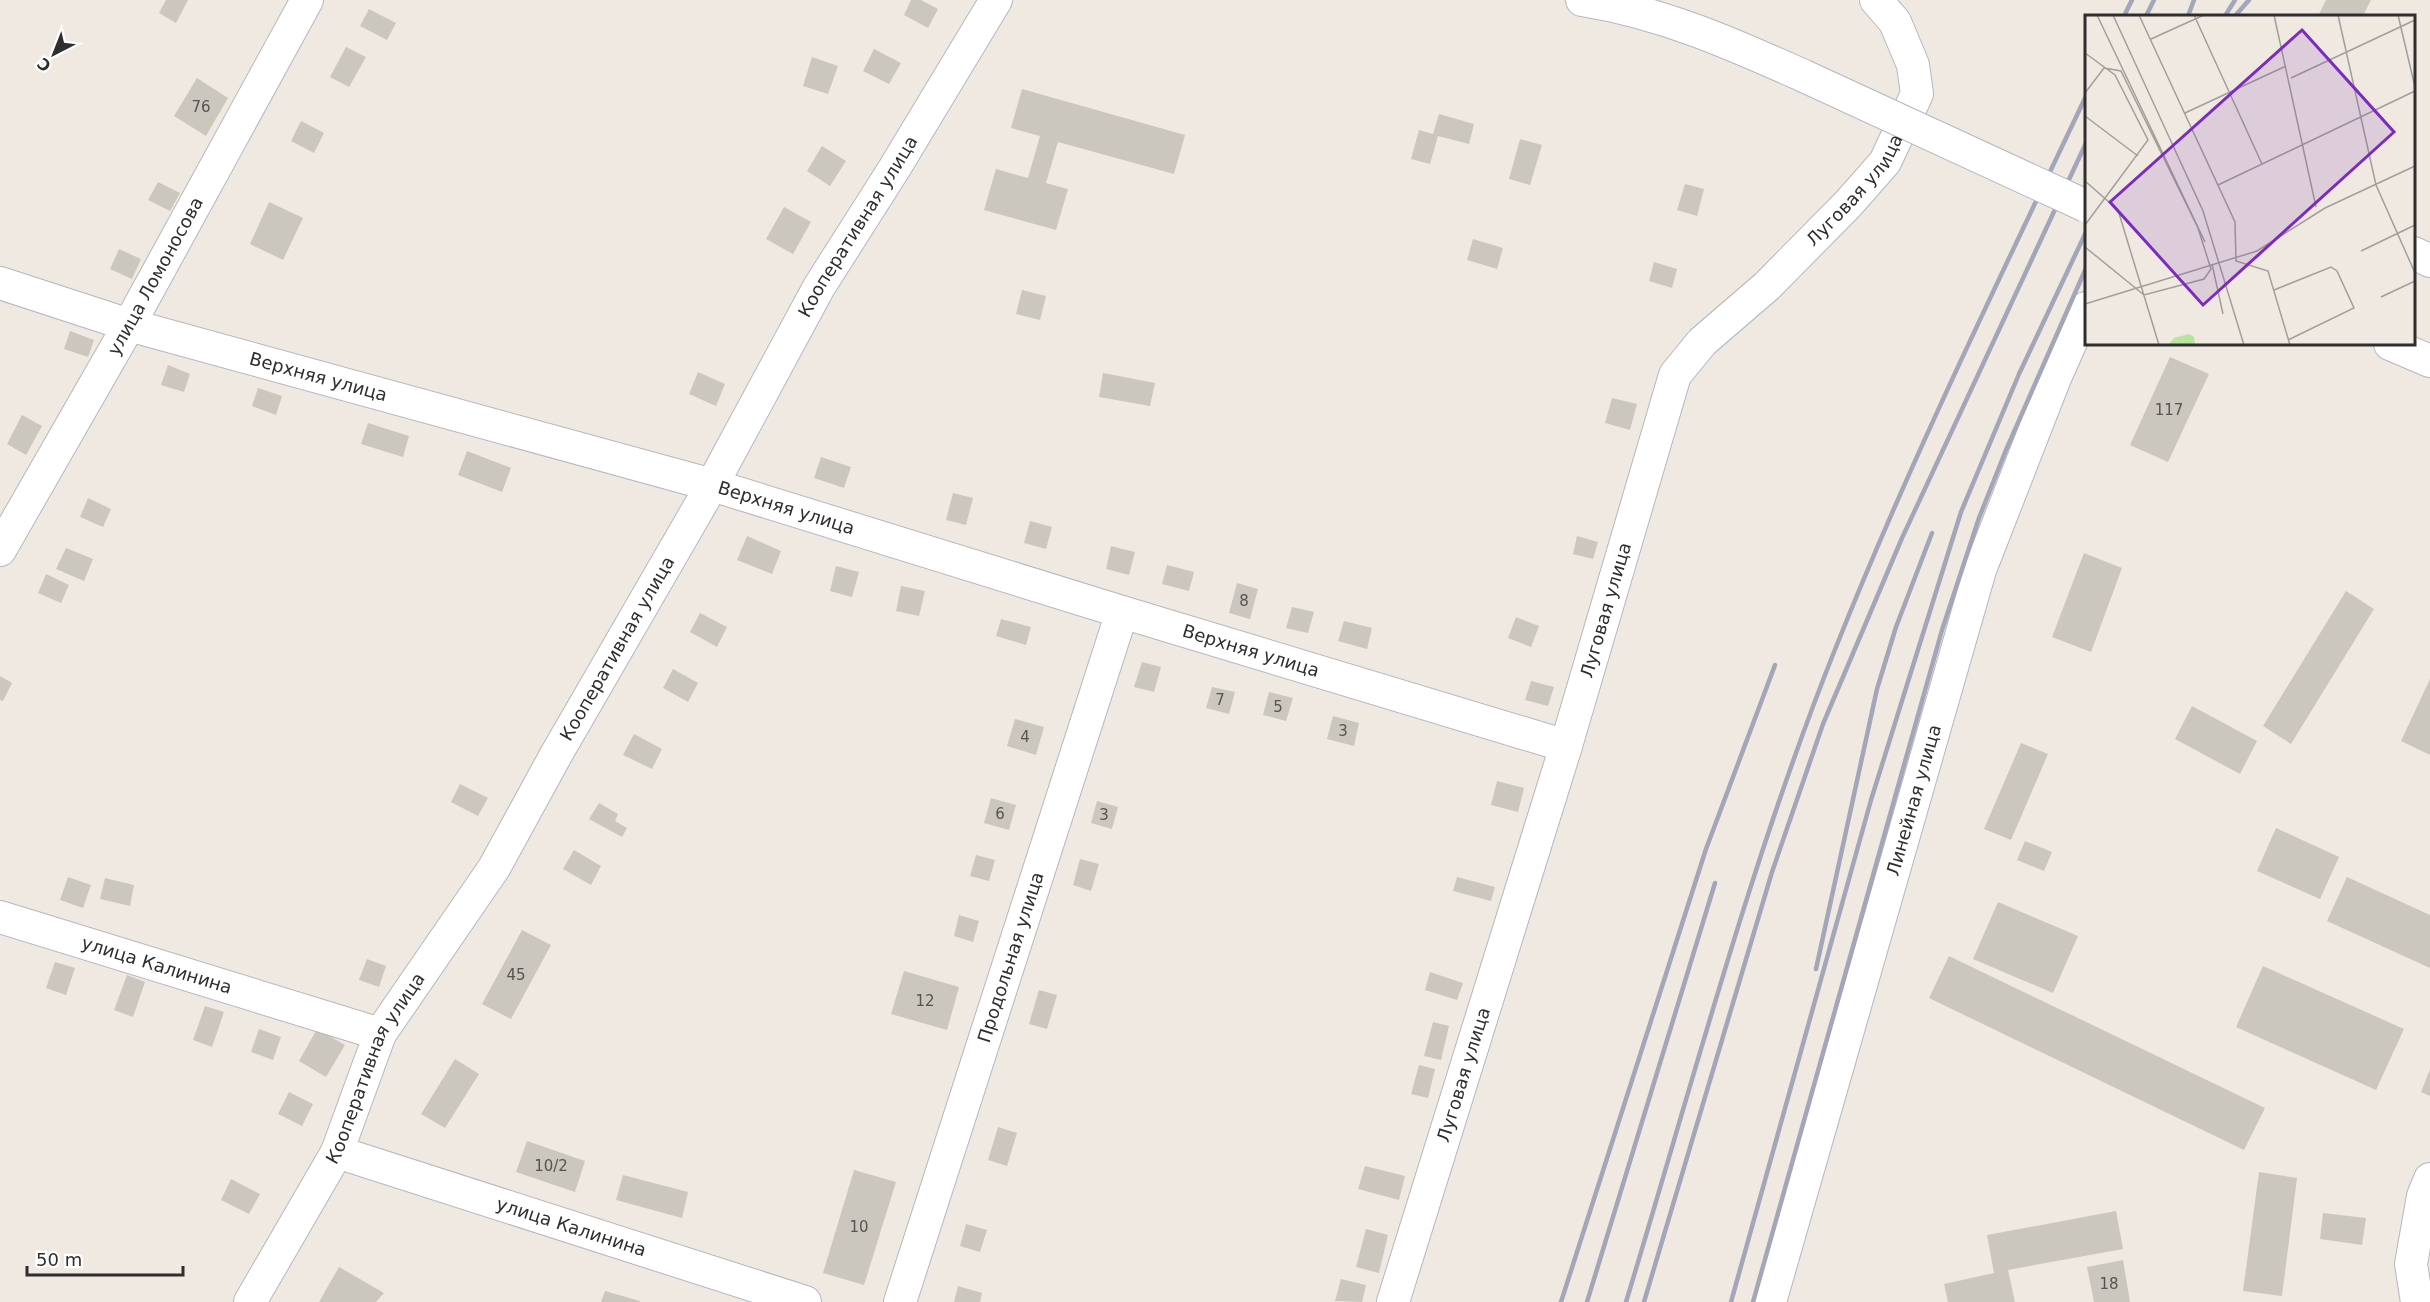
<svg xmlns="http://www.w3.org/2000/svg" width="2430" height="1302" viewBox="0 0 2430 1302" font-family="'DejaVu Sans',sans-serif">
<rect width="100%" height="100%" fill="#efe9e1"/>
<!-- building -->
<g fill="#cbc7bf">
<path d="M166 0H188L176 23 159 13Z"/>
<path d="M911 0H921L938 9 928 28 904 15Z"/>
<path d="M2326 0H2371L2363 16H2318Z"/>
<path d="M369 9 396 23 387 40 360 26Z"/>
<path d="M346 47 366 57 349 87 330 77Z"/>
<path d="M874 49 901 63 889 84 863 71Z"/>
<path d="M812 57 838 66 828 94 803 86Z"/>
<path d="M197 78 228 98 206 136 174 116Z"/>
<path d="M1022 89 1185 135 1174 174 1058 142 1046 183 1068 189 1056 230 984 210 996 169 1028 178 1040 136 1011 128Z"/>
<path d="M1439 114 1474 124 1469 144 1438 136 1430 164 1411 159 1419 130 1433 134Z"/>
<path d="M301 121 324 133 314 153 291 141Z"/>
<path d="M1520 139 1542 145 1530 185 1509 179Z"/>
<path d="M822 146 846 161 830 186 807 171Z"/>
<path d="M158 182 180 193 170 211 148 200Z"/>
<path d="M1685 184 1704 189 1697 216 1677 210Z"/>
<path d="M269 202 303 218 283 260 250 244Z"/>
<path d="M784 207 811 222 793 254 766 239Z"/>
<path d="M1473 239 1503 248 1497 269 1467 260Z"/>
<path d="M119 249 141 259 132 279 110 269Z"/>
<path d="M1654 262 1677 269 1672 288 1649 281Z"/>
<path d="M1022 290 1046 296 1040 320 1016 314Z"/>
<path d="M70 331 94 340 88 357 64 349Z"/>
<path d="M2170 357 2209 374 2168 462 2130 445Z"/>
<path d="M168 365 190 374 184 392 161 385Z"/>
<path d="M698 372 725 384 716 406 689 394Z"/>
<path d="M1103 373 1155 383 1150 406 1099 397Z"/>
<path d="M258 388 282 396 276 415 252 406Z"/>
<path d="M1612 398 1637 404 1630 430 1605 423Z"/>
<path d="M22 415 42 426 26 455 7 444Z"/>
<path d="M368 423 409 436 403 457 361 444Z"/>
<path d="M467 451 511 468 502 492 458 475Z"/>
<path d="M821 457 851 467 844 488 814 478Z"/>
<path d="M953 493 973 498 966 525 946 520Z"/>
<path d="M88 498 111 509 103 527 80 517Z"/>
<path d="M1030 521 1052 527 1046 549 1024 543Z"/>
<path d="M747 536 781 551 772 574 737 560Z"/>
<path d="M1577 536 1598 542 1593 559 1573 554Z"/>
<path d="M1111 546 1135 552 1129 575 1106 569Z"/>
<path d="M66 548 93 559 84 581 56 569Z"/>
<path d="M2084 553 2122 568 2091 652 2052 637Z"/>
<path d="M1167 565 1194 572 1189 591 1162 584Z"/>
<path d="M836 566 859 572 852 597 830 591Z"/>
<path d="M46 574 69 585 61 603 38 593Z"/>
<path d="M1237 583 1258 589 1250 619 1229 613Z"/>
<path d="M901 586 925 591 919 616 896 611Z"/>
<path d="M2346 591 2374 609 2291 744 2263 726Z"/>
<path d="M1292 607 1314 612 1308 633 1286 628Z"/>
<path d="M700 613 727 627 717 647 690 632Z"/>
<path d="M1516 617 1539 626 1531 647 1508 638Z"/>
<path d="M1001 619 1031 627 1026 645 996 636Z"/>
<path d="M1344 621 1372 628 1367 649 1338 641Z"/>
<path d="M1142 662 1161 667 1154 692 1134 687Z"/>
<path d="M673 669 698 683 688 702 663 688Z"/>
<path d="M0 676 12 683 3 701 0 700Z"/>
<path d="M2430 679V755L2401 741Z"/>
<path d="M1531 681 1554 687 1548 706 1525 700Z"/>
<path d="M1212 687 1235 692 1229 714 1206 708Z"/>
<path d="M1269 692 1293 698 1286 721 1263 715Z"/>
<path d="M2192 706 2257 741 2240 774 2175 739Z"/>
<path d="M1333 716 1359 723 1354 746 1327 739Z"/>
<path d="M1015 719 1044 727 1036 755 1007 746Z"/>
<path d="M634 734 662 749 652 769 623 755Z"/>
<path d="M2021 743 2048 754 2011 840 1984 829Z"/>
<path d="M1497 781 1524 788 1518 812 1491 805Z"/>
<path d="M460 784 488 798 478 816 451 802Z"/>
<path d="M991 798 1016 805 1009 830 984 823Z"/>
<path d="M1097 801 1118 807 1112 829 1091 823Z"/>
<path d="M599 803 618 814 615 821 627 828 622 837 589 819Z"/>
<path d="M2276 828 2339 857 2320 899 2257 871Z"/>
<path d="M2025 841 2052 852 2044 871 2017 860Z"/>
<path d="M574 850 601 866 591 885 563 869Z"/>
<path d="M976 855 995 860 989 881 970 876Z"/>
<path d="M1080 859 1099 864 1091 891 1073 885Z"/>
<path d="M68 877 91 885 83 908 60 900Z"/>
<path d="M1457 877 1495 887 1491 901 1453 891Z"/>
<path d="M2347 877 2430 915V968L2327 921Z"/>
<path d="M105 878 134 885 130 906 100 899Z"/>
<path d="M1998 902 2078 936 2053 993 1973 959Z"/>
<path d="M959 915 979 921 973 942 954 936Z"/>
<path d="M522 930 551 945 511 1019 482 1004Z"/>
<path d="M1949 956 2265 1108 2244 1150 1929 998Z"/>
<path d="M367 959 386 966 379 987 359 980Z"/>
<path d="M55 962 75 968 66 995 46 988Z"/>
<path d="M2263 966 2404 1029 2376 1090 2236 1027Z"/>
<path d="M904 971 959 987 947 1030 891 1014Z"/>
<path d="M1430 972 1463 983 1457 1000 1425 990Z"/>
<path d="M127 975 145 982 133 1017 114 1010Z"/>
<path d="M1039 990 1057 995 1047 1029 1029 1024Z"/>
<path d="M205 1006 224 1012 212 1047 193 1040Z"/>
<path d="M1433 1022 1449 1026 1441 1060 1424 1056Z"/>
<path d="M259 1029 281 1037 273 1060 251 1052Z"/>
<path d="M317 1029 345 1045 326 1077 299 1061Z"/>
<path d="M455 1059 479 1074 445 1128 421 1114Z"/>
<path d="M1419 1065 1435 1069 1428 1098 1411 1094Z"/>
<path d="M2430 1069V1096L2421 1092Z"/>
<path d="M289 1092 313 1104 302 1126 278 1114Z"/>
<path d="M998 1127 1017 1133 1007 1166 988 1160Z"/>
<path d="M527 1141 585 1161 575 1192 516 1172Z"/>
<path d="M1365 1166 1405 1176 1399 1200 1358 1189Z"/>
<path d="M854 1170 896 1182 864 1285 823 1273Z"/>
<path d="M2259 1172 2297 1178 2282 1296 2243 1291Z"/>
<path d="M623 1175 688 1192 682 1218 616 1200Z"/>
<path d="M231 1179 260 1194 249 1214 221 1200Z"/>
<path d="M2116 1211 2123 1249 2008 1270 2015 1302H1948L1944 1284 1994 1273 1987 1235Z"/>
<path d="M2323 1213 2366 1218 2362 1245 2320 1239Z"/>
<path d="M966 1224 987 1230 980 1252 960 1246Z"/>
<path d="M1366 1229 1388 1235 1379 1273 1356 1267Z"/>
<path d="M2123 1260 2130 1302H2094L2087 1267Z"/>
<path d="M339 1267 384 1293 376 1302H319Z"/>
<path d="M1341 1279 1366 1285 1362 1302 1335 1301Z"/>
<path d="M958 1286 982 1293 980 1302H954Z"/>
<path d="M605 1291 640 1301V1302H601Z"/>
</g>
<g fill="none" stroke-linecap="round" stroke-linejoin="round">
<defs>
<g id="minor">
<path d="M1582 0C1663 13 1730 43 1804 76"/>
<path d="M2414 253 2430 261"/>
<path id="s1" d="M0 283 129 325 712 485 1122 612 1566 746"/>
<path d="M2390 344 2430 361"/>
<path id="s2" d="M0 550 129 325 307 0"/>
<path id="s3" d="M0 917 380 1034"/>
<path id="s4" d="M337 1152 805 1302"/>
<path id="s5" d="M250 1302 337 1152 380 1034 494 868 557 753 712 485 819 287 894 169 996 0"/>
<path id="s6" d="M900 1302 1122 612"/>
<path id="s7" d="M1393 1302 1566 746 1675 375 1702 342 1767 286 1848 204 1885 162 1917 94 1913 65 1895 22 1876 0"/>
<path id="s8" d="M1770 1302 1980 570 2055 378 2086 308"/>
<path d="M2417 1302 2411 1264 2423 1196 2430 1179"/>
</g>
</defs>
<!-- minor casing -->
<use href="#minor" stroke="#b4b7c1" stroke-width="34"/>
<!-- minor -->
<use href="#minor" stroke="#fff" stroke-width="32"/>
<!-- rail -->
<g stroke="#a3a6b8" stroke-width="4.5">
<path d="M2124 16 2132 0"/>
<path d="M2146 16 2154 0"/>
<path d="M2188 16 2194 0"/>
<path d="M2225 16 2235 0"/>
<path d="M2235 16 2249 0"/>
<path d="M1816 969 1877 689 1896 627 1932 533"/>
<path d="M1561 1302 1706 849 1775 665"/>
<path d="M1587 1302 1715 883"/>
<path d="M1626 1302C1692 1085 1750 863 1834 652 1909 463 1999 280 2086 96"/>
<path d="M1644 1302 1772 872 1823 724 1902 538 2086 143"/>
<path d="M1731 1302 1871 800 1961 512 2019 374 2086 232"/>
<path d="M1753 1302 1942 630 1979 518 2006 450 2086 268"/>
</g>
<defs>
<path id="minor-bridge" d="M1804 76 2086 206"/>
</defs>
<!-- minor-bridge casing -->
<use href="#minor-bridge" stroke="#b4b7c1" stroke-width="34" stroke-linecap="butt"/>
<!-- minor-bridge -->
<use href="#minor-bridge" stroke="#fff" stroke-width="32"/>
</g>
<g text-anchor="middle" stroke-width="6" stroke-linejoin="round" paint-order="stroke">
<!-- number labels -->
<g font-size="15" fill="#555452">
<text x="201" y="112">76</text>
<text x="2169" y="415">117</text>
<text x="1244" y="606">8</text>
<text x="1220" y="705">7</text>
<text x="1278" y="712">5</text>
<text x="1343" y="736">3</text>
<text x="1025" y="742">4</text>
<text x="1000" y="819">6</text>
<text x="1104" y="820">3</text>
<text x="516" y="980">45</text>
<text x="925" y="1006">12</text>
<text x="551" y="1171">10/2</text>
<text x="859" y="1232">10</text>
<text x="2109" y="1289">18</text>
</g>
<!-- street labels -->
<g font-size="18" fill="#2e2e2e" stroke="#fff">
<text dy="6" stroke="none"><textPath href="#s7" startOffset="1228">Луговая улица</textPath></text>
<text dy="6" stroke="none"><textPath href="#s5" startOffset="1238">Кооперативная улица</textPath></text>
<text dy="6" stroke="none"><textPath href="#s2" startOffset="315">улица Ломоносова</textPath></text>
<text dy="6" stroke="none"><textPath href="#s1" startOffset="332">Верхняя улица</textPath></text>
<text dy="6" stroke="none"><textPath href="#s1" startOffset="818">Верхняя улица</textPath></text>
<text dy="6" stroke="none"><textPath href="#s7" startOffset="724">Луговая улица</textPath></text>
<text dy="6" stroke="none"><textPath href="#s5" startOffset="752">Кооперативная улица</textPath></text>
<text dy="6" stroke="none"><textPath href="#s1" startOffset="1304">Верхняя улица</textPath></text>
<text dy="6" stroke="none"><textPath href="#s8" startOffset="522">Линейная улица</textPath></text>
<text dy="6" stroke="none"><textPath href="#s6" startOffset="362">Продольная улица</textPath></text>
<text dy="6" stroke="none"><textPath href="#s3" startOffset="164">улица Калинина</textPath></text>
<text dy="6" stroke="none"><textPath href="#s5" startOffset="266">Кооперативная улица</textPath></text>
<text dy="6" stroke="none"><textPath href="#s7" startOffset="238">Луговая улица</textPath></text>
<text dy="6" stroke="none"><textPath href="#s4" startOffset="246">улица Калинина</textPath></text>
</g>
</g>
<!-- overview -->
<g transform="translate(2085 15)">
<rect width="330" height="330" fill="#efe9e1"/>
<path d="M104 319 109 322 110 330H83L89 323Z" fill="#b6e59e"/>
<path fill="none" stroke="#a29e99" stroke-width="1.5" d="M12 0 120 227M28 0 118 196 159 330M54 0 150 207 151 246 183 256 205 330M109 0 177 149M189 0 231 192M253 0 291 170 330 258M313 0 330 72M66 24 119 0M0 38 30 60 63 125 0 210M206 63 330 5M0 78 19 53M100 98 201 51M0 101 53 141M0 166 33 195 74 330M133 170 330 76M0 232 59 280 119 264 126 254 113 213 36 56 19 53M276 236 330 210M127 249 138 299M189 275 246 252 252 256 269 293 203 325M296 282 330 266M0 289 172 236 240 193 330 151"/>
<path fill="#7b2cbf" fill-opacity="0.15" stroke="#7b2cbf" stroke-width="3" d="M217 15 309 117 118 290 25 187Z"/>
<rect width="330" height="330" fill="none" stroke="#2e2e2e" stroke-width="3"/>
</g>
<!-- north arrow -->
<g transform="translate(54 54) rotate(222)" stroke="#ffffff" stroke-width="4.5" paint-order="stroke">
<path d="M0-4.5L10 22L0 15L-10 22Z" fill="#2e2e2e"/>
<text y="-9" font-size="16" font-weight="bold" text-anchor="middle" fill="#2e2e2e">С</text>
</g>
<!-- scale -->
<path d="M27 1266v9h156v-9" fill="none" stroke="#2e2e2e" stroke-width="3"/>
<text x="36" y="1266" font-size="18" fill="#2e2e2e" stroke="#ffffff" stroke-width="4.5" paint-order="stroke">50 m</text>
</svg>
